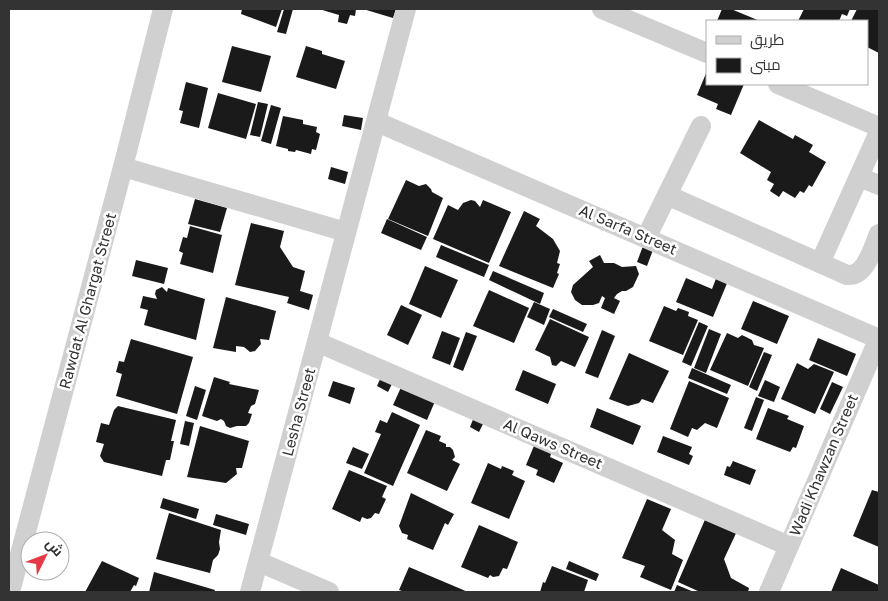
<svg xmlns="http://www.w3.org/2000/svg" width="888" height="601" viewBox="0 0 888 601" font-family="'Golos Text',Cairo,sans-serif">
<rect width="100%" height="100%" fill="#fff"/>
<!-- building -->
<g fill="#1a1a1a">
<path d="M242 9H282L276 27 241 14Z"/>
<path d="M284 9H293L286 34 277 32Z"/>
<path d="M319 9H356L355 16 350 15 347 24 338 22 339 15Z"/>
<path d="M363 9H396L393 18Z"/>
<path d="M722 9H731L760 21H717Z"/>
<path d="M804 9H850L847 16 842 14 839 21H798Z"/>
<path d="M857 9H879V53L867 47V21H851Z"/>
<path d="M232 46 271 56 261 92 222 82Z"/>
<path d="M306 46 322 51V54L345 61 336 89 296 77Z"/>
<path d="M707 71V84H744L731 115 716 109 718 104 697 95Z"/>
<path d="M186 82 208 88 199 128 180 123 183 111 179 110Z"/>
<path d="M218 93 256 104 246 139 208 128Z"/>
<path d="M258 102 268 104 260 137 250 135Z"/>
<path d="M271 105 281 108 271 144 261 141Z"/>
<path d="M344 115 363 118 361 130 342 126Z"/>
<path d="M283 116 303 120V124L317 127 316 132 320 134 316 150 312 149 311 154 296 150 295 152 288 151V149L276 146Z"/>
<path d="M759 120 793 139 795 135 813 145 809 152 826 162 812 187 809 185 804 193 800 191 795 198 783 191 779 197 770 191 774 184 767 180 771 172 740 153Z"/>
<path d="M331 167 348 172 345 184 328 179Z"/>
<path d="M406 180 419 186 426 184 431 189 432 192 443 198 428 236 388 219Z"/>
<path d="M195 199 227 208 220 232 188 224Z"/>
<path d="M471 200 475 201 480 207 483 200 511 212 489 263 433 239 448 205 458 210 463 203Z"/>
<path d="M524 211 540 219 536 226 553 239 560 251 557 263 560 264 557 273 559 274 553 288 499 266Z"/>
<path d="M387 219 427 237 421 250 381 233Z"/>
<path d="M251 223 284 231 280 247 293 267 305 271 300 291 313 295 309 310 287 303 289 297 235 285Z"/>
<path d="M190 226 222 235 213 273 180 264 183 253 179 251 183 237 187 238Z"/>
<path d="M441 245 489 265 484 277 436 257Z"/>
<path d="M643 246 653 250 647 266 637 262Z"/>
<path d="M600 255 604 263H614L622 267 636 266 639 274 633 287 626 291H622L617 294 614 298 620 301 614 314 601 308 605 298 602 296 599 303 593 305H582L575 300 571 292 573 285 593 267 589 261Z"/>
<path d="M136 260 168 268 164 284 132 276Z"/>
<path d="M425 266 458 280 441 318 409 304Z"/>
<path d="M493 271 544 293 540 304 489 280Z"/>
<path d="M717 276 728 281 713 317 676 302 686 278 712 289Z"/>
<path d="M162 287 167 292 168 288 205 299 196 340 144 325 148 310 140 308 143 296 157 299 155 294 156 290Z"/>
<path d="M489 290 529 308 514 343 473 326Z"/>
<path d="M226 297 276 311 269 340 260 339 261 344 255 351 250 352 244 347 236 346V352L213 348Z"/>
<path d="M753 301 789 316 777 344 741 329Z"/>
<path d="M534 302 550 309 544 325 527 317Z"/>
<path d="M401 305 422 315 408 345 387 335Z"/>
<path d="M664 306 676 311 678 308 689 312 688 316 698 320 683 355 649 341Z"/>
<path d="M553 309 587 324 583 332 549 317Z"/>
<path d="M550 319 589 337 575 367 561 361 556 366 552 365 550 357 535 350Z"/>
<path d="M699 322 708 326 691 366 682 362Z"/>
<path d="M709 329 721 334 706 373 694 368Z"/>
<path d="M602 330 615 336 598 378 585 373Z"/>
<path d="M442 331 460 338 450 365 432 358Z"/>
<path d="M466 332 477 336 463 371 453 367Z"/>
<path d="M727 333 738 338 742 335 752 340 754 345 764 348 748 386 710 370Z"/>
<path d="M818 338 856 354 847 376 809 360Z"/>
<path d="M131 339 193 357 177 414 116 396 122 374 116 372 119 361 124 362Z"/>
<path d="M764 352 772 355 757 391 749 387Z"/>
<path d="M629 353 669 371 653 403 642 399 639 403 628 406 609 399Z"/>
<path d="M797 363 808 369 814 364 834 372 815 414 781 399Z"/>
<path d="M692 368 731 385 727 394 688 378Z"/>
<path d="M523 370 556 384 548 404 515 390Z"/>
<path d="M214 377 230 382 229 384 259 390 255 404 251 406 248 413 252 414 249 423 246 426H237L230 428 226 426 224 421 221 419 217 421 202 416Z"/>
<path d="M381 377 393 382 388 392 377 386Z"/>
<path d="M765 380 780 387 774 402 758 396Z"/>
<path d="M333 381 355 388 350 404 328 396Z"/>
<path d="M689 381 729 398 717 428 705 423 697 430 692 428 688 437 670 429Z"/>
<path d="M832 382 843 387 830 414 820 409Z"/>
<path d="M403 383 436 399 427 420 393 405Z"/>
<path d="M195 386 206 390 197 420 186 416Z"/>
<path d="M756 397 764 400 752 431 744 428Z"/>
<path d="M118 406 176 420 171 441H174L170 460H166L162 476 104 462 100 456 104 444 96 442 101 423 109 425 114 410Z"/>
<path d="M597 408 641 426 633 445 590 427Z"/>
<path d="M768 408 789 416 787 419 804 426 796 448 793 447 790 452 756 439Z"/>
<path d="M392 412 420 425 393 486 364 473 381 434 375 432 380 420 387 423Z"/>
<path d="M474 417 484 422 479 432 470 427Z"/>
<path d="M185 421 194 423 189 446 180 444Z"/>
<path d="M200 426 249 441 242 468H236L237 474 226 483 187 477Z"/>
<path d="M426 430 441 436 439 441 446 444V447H450L453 450 455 457 452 460 460 464 447 491 407 473Z"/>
<path d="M663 436 692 447 689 454 693 456 689 465 657 452Z"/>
<path d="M536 441 553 448 550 457 563 463 554 483 536 475 538 470 526 465Z"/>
<path d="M353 447 369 454 362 469 346 463Z"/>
<path d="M733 461 756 470 750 485 724 475 727 466 730 467Z"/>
<path d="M488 463 501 469 502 466 514 471 512 475 525 481 509 519 471 503Z"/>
<path d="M349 470 387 486 382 497 386 499 379 514 375 513 371 518 367 519 362 517 360 522 332 509Z"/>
<path d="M872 490 879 492V547L853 536Z"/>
<path d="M411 493 454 514 448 525 445 523 433 550 407 539 408 535 402 533 399 526Z"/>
<path d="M163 498 199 509 196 519 160 508Z"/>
<path d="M647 499 671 509 662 530 675 540 672 554 683 560 671 590 640 577 645 566 622 558Z"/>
<path d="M169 513 221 530 219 542 220 549 218 555 213 560 210 573 156 559Z"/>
<path d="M216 514 249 524 246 535 213 525Z"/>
<path d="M707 515 738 529 724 559 731 578 749 588 748 592H700L678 582Z"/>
<path d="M479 525 518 542 507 569 503 568 499 576 493 577 490 575 488 578 461 567Z"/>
<path d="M102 561 139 578 136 586 134 585 130 592H85Z"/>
<path d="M569 561 599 574 596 581 566 569Z"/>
<path d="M552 566 588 580 584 592H540L543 582 545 583Z"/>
<path d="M409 567 468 592H405L399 590Z"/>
<path d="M841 568 879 585V592H831Z"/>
<path d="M154 572 215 590 214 592H149Z"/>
<path d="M677 585 694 592H674Z"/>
</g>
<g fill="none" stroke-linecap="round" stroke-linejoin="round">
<!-- minor -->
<g stroke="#d0d0d0" stroke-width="20">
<path d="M602 9 707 53"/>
<path d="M778 84 879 127"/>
<path d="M377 122 879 339"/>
<path d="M123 167 346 232"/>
<path d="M859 177 879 185"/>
<path d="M667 195 847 275C866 277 873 247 879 234"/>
<path d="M646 238 701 126"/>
<path d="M820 263 879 132"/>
<path d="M317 342 789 546"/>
<path d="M259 562 329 592"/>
<path d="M10 592 123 167 163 9"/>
<path d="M250 592 406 9"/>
<path d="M769 592 879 338"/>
</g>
</g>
<g text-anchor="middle" stroke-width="5" stroke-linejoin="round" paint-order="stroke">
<!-- street labels -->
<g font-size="15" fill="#333" stroke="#fff">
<text transform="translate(628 230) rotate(23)" y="5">Al Sarfa Street</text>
<text transform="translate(88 301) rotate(-75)" y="5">Rawdat Al Ghargat Street</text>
<text transform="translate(299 412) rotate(-75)" y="5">Lesha Street</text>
<text transform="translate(553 444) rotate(23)" y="5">Al Qaws Street</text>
<text transform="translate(824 465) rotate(-67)" y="5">Wadi Khawzan Street</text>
</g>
</g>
<!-- border -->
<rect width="888" height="601" fill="none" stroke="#333333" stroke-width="20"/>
<!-- legend -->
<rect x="706" y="20" width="162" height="65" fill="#ffffff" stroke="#adadad"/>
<rect x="716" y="36" width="25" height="8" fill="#d0d0d0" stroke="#adadad"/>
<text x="750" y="45" font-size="15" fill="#333333">طريق</text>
<rect x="716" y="58" width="25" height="15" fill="#1a1a1a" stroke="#adadad"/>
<text x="750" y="70" font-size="15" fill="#333333">مبنى</text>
<!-- north arrow -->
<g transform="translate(45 556) rotate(48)"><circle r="24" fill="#ffffff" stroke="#adadad"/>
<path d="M0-4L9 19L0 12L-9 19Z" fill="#e63946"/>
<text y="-8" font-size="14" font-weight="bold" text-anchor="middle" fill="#333333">ش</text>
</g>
</svg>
